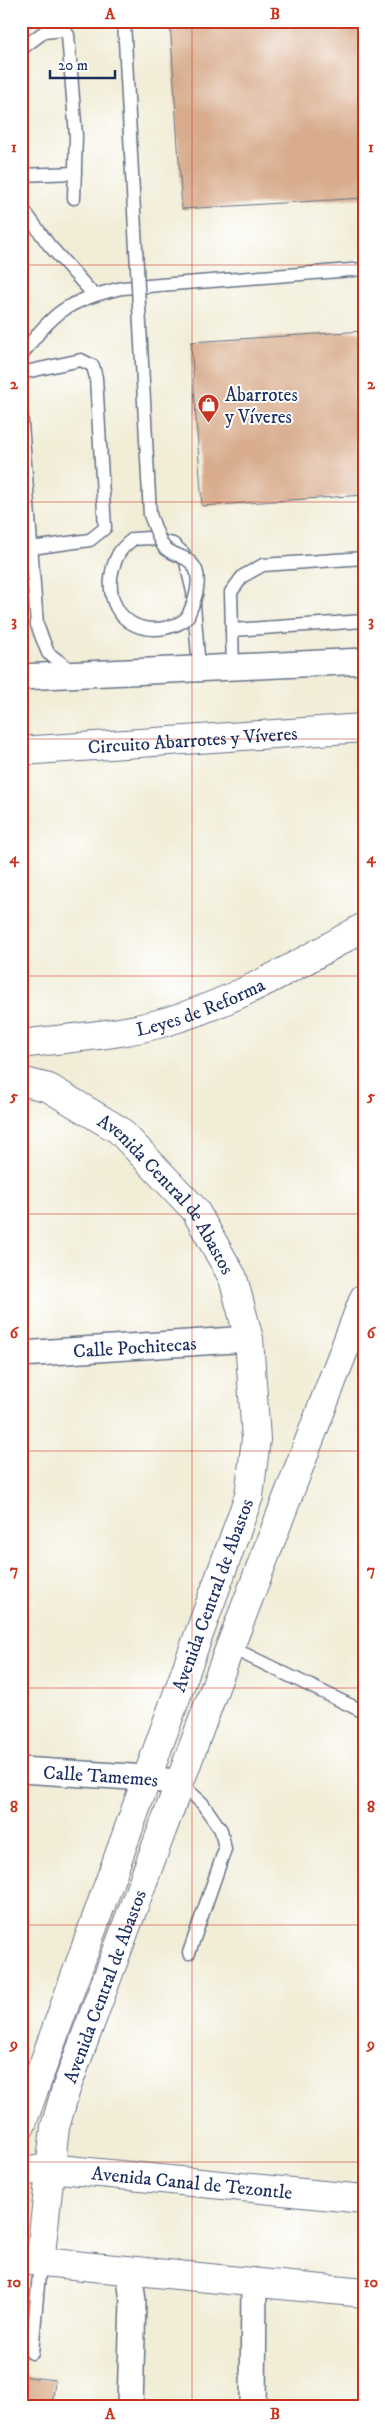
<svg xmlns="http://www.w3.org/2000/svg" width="385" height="2427" viewBox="0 0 385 2427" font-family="'IM FELL DW Pica',serif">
<rect width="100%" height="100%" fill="#fff"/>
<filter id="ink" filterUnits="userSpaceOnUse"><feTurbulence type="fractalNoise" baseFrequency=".02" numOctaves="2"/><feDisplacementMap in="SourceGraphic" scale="10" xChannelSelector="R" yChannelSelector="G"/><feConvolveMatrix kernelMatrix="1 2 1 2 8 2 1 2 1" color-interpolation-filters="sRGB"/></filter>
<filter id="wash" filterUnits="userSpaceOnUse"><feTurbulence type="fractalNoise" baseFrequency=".0096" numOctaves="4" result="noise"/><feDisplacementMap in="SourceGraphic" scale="20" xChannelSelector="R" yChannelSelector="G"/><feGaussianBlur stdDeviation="1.12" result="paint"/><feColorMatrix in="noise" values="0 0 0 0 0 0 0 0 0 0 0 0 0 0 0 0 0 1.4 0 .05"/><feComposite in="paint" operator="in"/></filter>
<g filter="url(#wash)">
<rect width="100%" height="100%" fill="#f1edd7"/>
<g id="blocks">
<!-- building -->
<g fill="#d8ac8c">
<path d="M170 21H364V198L182 209Z"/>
<path d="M364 331V495L202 506 191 342Z"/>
<path d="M21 2376 55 2380 52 2406H21Z"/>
</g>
</g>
</g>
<g filter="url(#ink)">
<use href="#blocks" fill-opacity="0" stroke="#667288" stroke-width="1"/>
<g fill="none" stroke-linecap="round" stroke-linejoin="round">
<defs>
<g id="service">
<path d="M21 49 44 32 64 30 68 35 76 136 74 198"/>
<path d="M21 175 75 173"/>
<path d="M21 206 49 245 93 294"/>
<path d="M21 356C52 312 69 300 122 288L364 269"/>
<path d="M21 373 81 360 93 366 96 378 105 528 90 540 31 548"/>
<path d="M21 410 37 625 48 653 73 672"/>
<path d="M133 539 149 538 173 544 184 554 193 592 199 669"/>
<path d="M232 630 364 621"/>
<path d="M233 668 231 592 243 576 263 565 364 558"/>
<path d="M230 1647 364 1712"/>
<path d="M180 1783 202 1803 221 1830 225 1849 189 1953"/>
<path d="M32 2353 40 2262"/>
</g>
<g id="minor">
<path d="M21 677 364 661"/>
<path id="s1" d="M21 1354 249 1339"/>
<path id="s2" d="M21 1770 147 1778 180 1783"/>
<path d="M129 2270 133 2301 130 2406"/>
<path d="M253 2406 254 2281"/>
</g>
<g id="tertiary">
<path id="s3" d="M21 1081 49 1088 119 1130 195 1210 233 1278 249 1339 256 1439 249 1496 21 2126"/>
<path id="s4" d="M40 2262 55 2127 66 2089 230 1647 364 1298"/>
</g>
<g id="secondary">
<path id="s5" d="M21 751 364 728"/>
<path id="s6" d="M21 2172 49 2168 364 2199"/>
<path d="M21 2260 364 2293"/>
</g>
<g id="primary">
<path id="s7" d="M21 1044C66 1038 122 1035 165 1022 235 1002 301 963 364 927"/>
</g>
</defs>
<!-- service casing -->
<use href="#service" stroke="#667288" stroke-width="15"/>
<!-- minor casing -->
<use href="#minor" stroke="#667288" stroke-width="28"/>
<!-- tertiary casing -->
<use href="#tertiary" stroke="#667288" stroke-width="30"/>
<!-- secondary casing -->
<use href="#secondary" stroke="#667288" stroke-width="30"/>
<!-- primary casing -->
<use href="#primary" stroke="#667288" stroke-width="30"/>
<!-- service -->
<use href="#service" stroke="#fff" stroke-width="12"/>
<!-- minor -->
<use href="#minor" stroke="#fff" stroke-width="25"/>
<!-- tertiary -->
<use href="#tertiary" stroke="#fff" stroke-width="28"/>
<!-- secondary -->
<use href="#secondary" stroke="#fff" stroke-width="28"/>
<!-- primary -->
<use href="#primary" stroke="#fff" stroke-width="28"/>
<defs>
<path id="service-bridge" d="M124 21 150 515C154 524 158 539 164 547 172 556 188 555 195 568 200 577 197 593 194 601 192 606 190 611 188 616 184 623 173 626 165 628 118 636 98 591 119 553 122 548 128 543 133 539"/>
</defs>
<!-- service-bridge casing -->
<use href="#service-bridge" stroke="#667288" stroke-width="15" stroke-linecap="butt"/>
<!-- service-bridge -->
<use href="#service-bridge" stroke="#fff" stroke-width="12"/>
</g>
</g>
<!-- grid -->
<path fill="none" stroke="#c8321e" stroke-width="1" stroke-opacity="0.55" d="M192 21V2406M21 265H364M21 502H364M21 739H364M21 976H364M21 1214H364M21 1451H364M21 1688H364M21 1925H364M21 2162H364"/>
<!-- icons -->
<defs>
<symbol id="shop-pin" viewBox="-11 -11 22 30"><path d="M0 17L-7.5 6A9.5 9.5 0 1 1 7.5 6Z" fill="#c8321e" stroke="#fff"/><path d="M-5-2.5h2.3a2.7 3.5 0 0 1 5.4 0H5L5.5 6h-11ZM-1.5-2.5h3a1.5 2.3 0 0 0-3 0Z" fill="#fff"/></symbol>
</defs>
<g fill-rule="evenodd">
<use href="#shop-pin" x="196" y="392" width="25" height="34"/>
</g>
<g text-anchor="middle" stroke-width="4" stroke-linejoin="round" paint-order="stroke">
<!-- poi labels -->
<g font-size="19" fill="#1b2f5e" stroke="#fff" text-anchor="start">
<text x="225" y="401">Abarrotes<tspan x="225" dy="22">y Víveres</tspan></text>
</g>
<!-- street labels -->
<g font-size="19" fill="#1b2f5e" stroke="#fff">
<text dy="7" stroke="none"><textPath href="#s5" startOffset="172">Circuito Abarrotes y Víveres</textPath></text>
<text dy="7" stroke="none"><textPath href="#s7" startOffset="184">Leyes de Reforma</textPath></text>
<text dy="7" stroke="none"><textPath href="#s3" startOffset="190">Avenida Central de Abastos</textPath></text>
<text dy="7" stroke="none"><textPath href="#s1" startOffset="114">Calle Pochitecas</textPath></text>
<text transform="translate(212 1595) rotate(-70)" y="7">Avenida Central de Abastos</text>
<text dy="7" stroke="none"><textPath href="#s2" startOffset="80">Calle Tamemes</textPath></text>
<text dy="7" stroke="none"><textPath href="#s4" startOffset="285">Avenida Central de Abastos</textPath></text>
<text dy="7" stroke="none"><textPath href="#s6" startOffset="172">Avenida Canal de Tezontle</textPath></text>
</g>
</g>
<!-- margin -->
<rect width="385" height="2427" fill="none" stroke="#fff" stroke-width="55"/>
<!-- scale -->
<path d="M50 70v8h65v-8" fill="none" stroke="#1b2f5e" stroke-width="2.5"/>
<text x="58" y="70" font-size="15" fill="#1b2f5e" stroke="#ffffff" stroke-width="4" paint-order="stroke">20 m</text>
<rect x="28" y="28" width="330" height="2372" fill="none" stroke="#c8321e" stroke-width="2"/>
<g font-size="16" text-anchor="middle" font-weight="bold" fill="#c8321e">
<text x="110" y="19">A</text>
<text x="275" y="19">B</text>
<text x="14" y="152">1</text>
<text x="371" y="152">1</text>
<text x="14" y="389">2</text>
<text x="371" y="389">2</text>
<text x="14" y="626">3</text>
<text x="371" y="626">3</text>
<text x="14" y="863">4</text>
<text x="371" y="863">4</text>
<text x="14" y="1101">5</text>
<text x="371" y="1101">5</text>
<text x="14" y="1338">6</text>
<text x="371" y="1338">6</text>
<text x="14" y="1575">7</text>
<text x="371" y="1575">7</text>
<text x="14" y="1812">8</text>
<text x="371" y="1812">8</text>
<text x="14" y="2049">9</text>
<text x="371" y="2049">9</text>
<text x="14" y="2287">10</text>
<text x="371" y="2287">10</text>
<text x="110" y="2419">A</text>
<text x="275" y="2419">B</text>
</g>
</svg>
